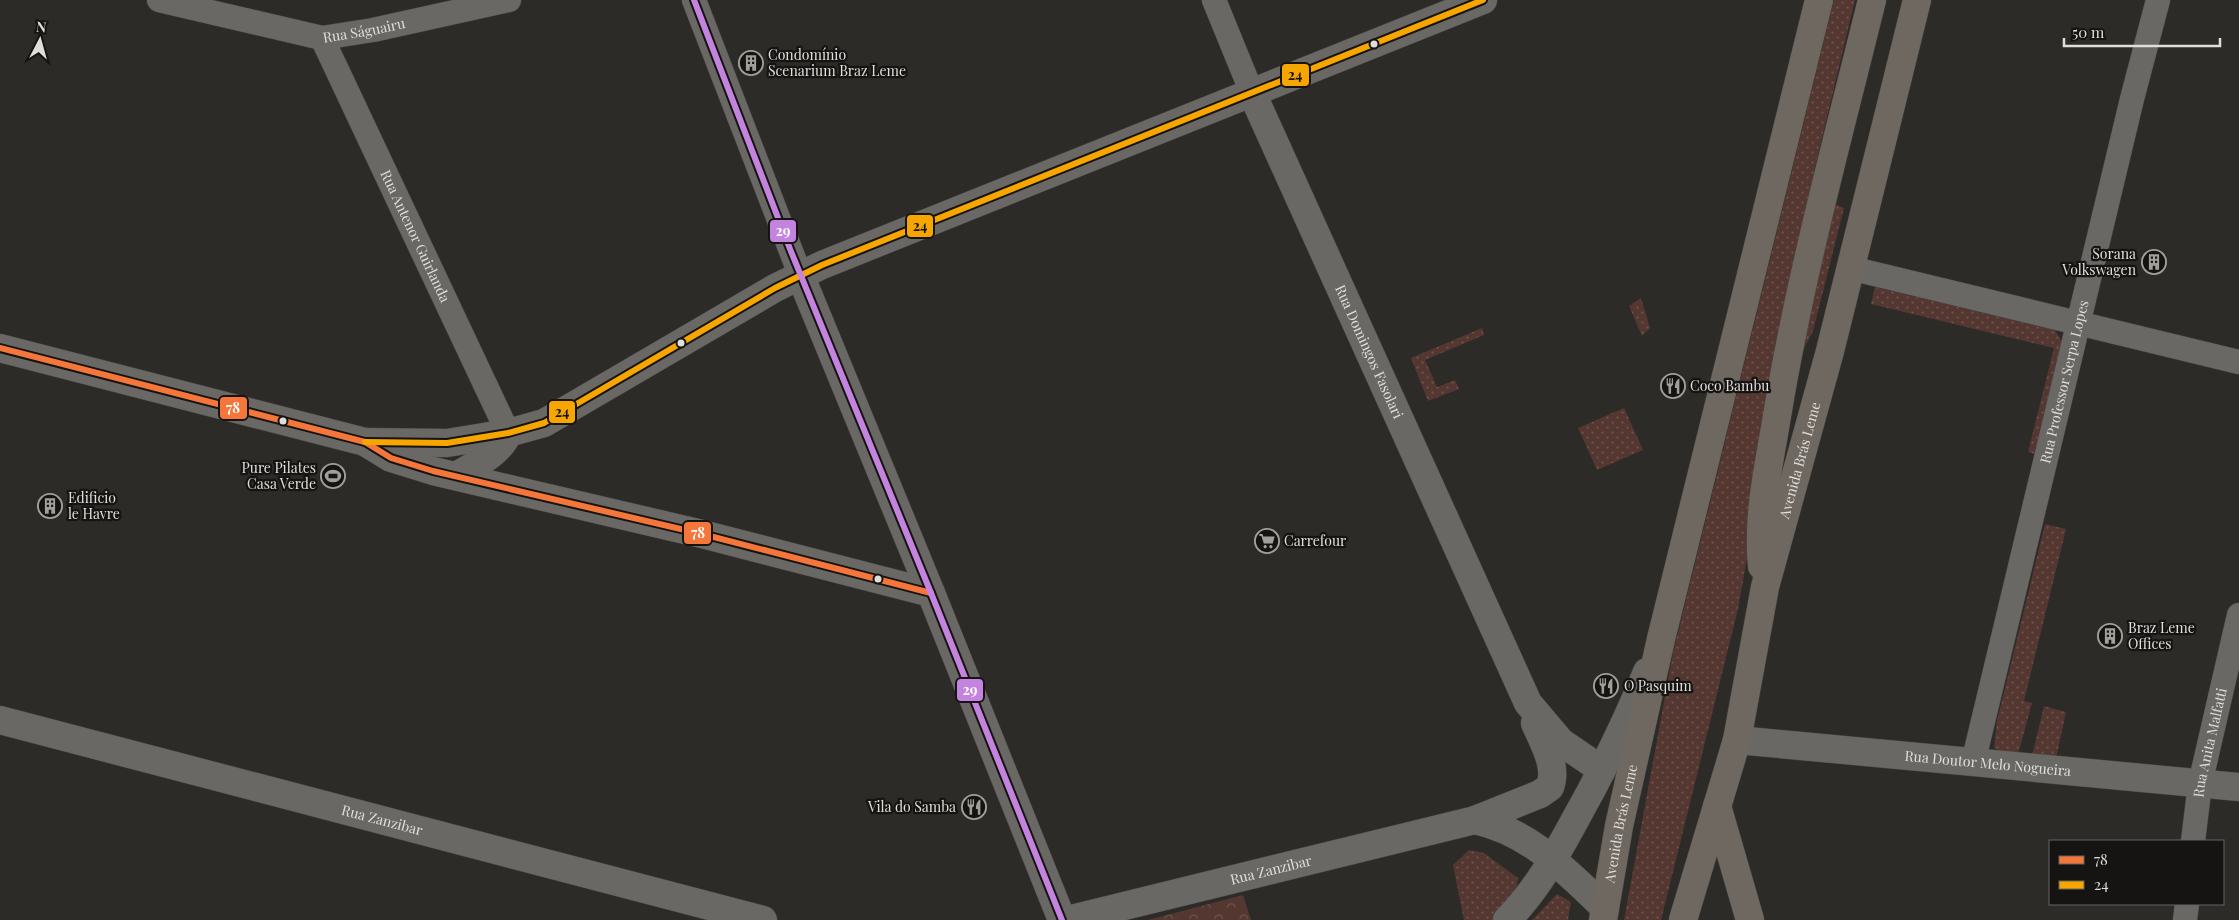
<svg xmlns="http://www.w3.org/2000/svg" width="2239" height="920" viewBox="0 0 2239 920" font-family="'Playfair Display',serif">
<defs>
<pattern id="grass-dots" width="8" height="8" patternUnits="userSpaceOnUse" patternTransform="scale(1.25)"><rect width="8" height="8" fill="#553731"/><path d="M2 2h.1M6 6h.1" fill="none" stroke="#6d544e" stroke-width="1.8" stroke-linecap="round"/></pattern>
<pattern id="park-crowns" width="20" height="18" patternUnits="userSpaceOnUse" patternTransform="scale(1.25)"><rect width="20" height="18" fill="#553731"/><path d="M2 6a3 3 0 1 1 6 0M12 15a3 3 0 1 1 6 0" fill="none" stroke="#6d544e"/></pattern>
</defs>
<rect width="100%" height="100%" fill="#2d2b28"/>
<!-- grass -->
<g fill="url(#grass-dots)">
<path d="M1834 0H1855L1815 167 1779 376 1830 202 1844 208 1813 331 1788 379 1778 382 1738 609 1661 920H1624L1673 653Z"/>
<path d="M1875 287 2055 330 2062 342 2035 454 2028 452 2054 348 1871 304Z"/>
<path d="M1641 298 1650 328 1642 336 1629 306Z"/>
<path d="M1482 328 1484 335 1425 360 1437 387 1455 380 1459 389 1428 401 1411 358Z"/>
<path d="M1624 408 1643 450 1597 470 1578 428Z"/>
<path d="M2045 524 2066 529 2024 701 2032 703 2017 758 1994 748 1997 721Z"/>
<path d="M2044 706 2066 712 2056 759 2031 760Z"/>
<path d="M1469 850 1484 853 1518 878 1516 893 1493 920H1464L1453 865Z"/>
<path d="M1557 894 1571 902 1568 920H1532Z"/>
</g>
<!-- park -->
<path fill="url(#park-crowns)" d="M1243 895 1251 920H1148Z"/>
<g fill="none" stroke-linecap="round" stroke-linejoin="round">
<defs>
<g id="minor">
<path id="s1" d="M159 0 322 38 373 30 509 0"/>
<path d="M694 0 801 277"/>
<path d="M1214 0 1252 93"/>
<path id="s2" d="M322 38 508 433"/>
<path d="M1850 268 2239 362"/>
<path id="s3" d="M1973 763 2132 99 2158 0"/>
<path id="s4" d="M2193 841 2200 784 2239 615"/>
<path d="M2185 920 2187 904"/>
</g>
<g id="tertiary">
<path id="s5" d="M1252 93 1528 703 1561 742 1602 770"/>
<path d="M801 277 931 593 1062 920"/>
<path d="M0 348 365 442 391 458 433 471 702 534 931 593"/>
<path d="M365 442 447 443 508 433 544 423 775 288 822 265 1483 0"/>
<path d="M456 476C473 466 501 453 508 433"/>
<path id="s6" d="M0 720 763 920"/>
<path d="M1475 820C1530 832 1565 870 1605 908"/>
<path id="s7" d="M1067 920 1475 820 1540 794 1550 787C1558 766 1543 742 1535 723"/>
<path d="M1507 920C1536 891 1556 855 1575 820 1602 772 1626 723 1647 672"/>
</g>
<g id="secondary">
<path id="s8" d="M1737 740 2239 787"/>
</g>
<g id="primary">
<path d="M1762 566C1757 515 1769 465 1777 416 1800 276 1838 138 1872 0"/>
<path d="M1717 806 1750 920"/>
<path id="s9" d="M1603 920 1619 826 1661 639 1819 0"/>
<path id="s10" d="M1683 920 1737 740 1765 587 1830 351 1917 0"/>
</g>
</defs>
<!-- minor casing -->
<use href="#minor" stroke="#494846" stroke-width="25"/>
<!-- tertiary casing -->
<use href="#tertiary" stroke="#494846" stroke-width="29"/>
<!-- secondary casing -->
<use href="#secondary" stroke="#494846" stroke-width="29"/>
<!-- primary casing -->
<use href="#primary" stroke="#494846" stroke-width="29"/>
<!-- minor -->
<use href="#minor" stroke="#696865" stroke-width="24"/>
<!-- tertiary -->
<use href="#tertiary" stroke="#696865" stroke-width="28"/>
<!-- secondary -->
<use href="#secondary" stroke="#696865" stroke-width="28"/>
<!-- primary -->
<use href="#primary" stroke="#6f6861" stroke-width="28"/>
<defs>
<path id="bus-1" d="M0 348 365 442 391 458 433 471 702 534 931 593"/>
<path id="bus-2" d="M365 442 447 443 508 433 544 423 775 288 822 265 1483 0"/>
<path id="bus-3" d="M694 0 790 249 931 593 1062 920"/>
</defs>
<!-- bus-1 casing -->
<use href="#bus-1" stroke="#161412" stroke-width="10"/>
<!-- bus-2 casing -->
<use href="#bus-2" stroke="#161412" stroke-width="10"/>
<!-- bus-3 casing -->
<use href="#bus-3" stroke="#161412" stroke-width="10"/>
<!-- bus-1 -->
<use href="#bus-1" stroke="#f5763a" stroke-width="6"/>
<!-- bus-2 -->
<use href="#bus-2" stroke="#f7a600" stroke-width="6"/>
<!-- bus-3 -->
<use href="#bus-3" stroke="#c483df" stroke-width="6"/>
</g>
<!-- icons -->
<defs>
<symbol id="building-ring" viewBox="-11 -11 22 22"><circle r="9.5" fill="#161412" stroke="#a19f9c" stroke-width="1.5"/><path d="M-4-6H4V6H1V3H-1V6H-4ZM-2.5-4.3h1.7v1.8h-1.7ZM.8-4.3h1.7v1.8H.8ZM-2.5-1h1.7V.8h-1.7ZM.8-1h1.7V.8H.8Z" fill="#a19f9c"/></symbol>
<symbol id="restaurant-ring" viewBox="-11 -11 22 22"><circle r="9.5" fill="#161412" stroke="#a19f9c" stroke-width="1.5"/><path d="M-5-6h1v4h1v-4h1v4h1v-4h1v5L-1.5 .5V6h-2V.5L-5-1ZM5-6V6H3V1.5H1.5Q1.5-4 5-6Z" fill="#a19f9c"/></symbol>
<symbol id="stadium-ring" viewBox="-11 -11 22 22"><circle r="9.5" fill="#161412" stroke="#a19f9c" stroke-width="1.5"/><path d="M0-5a6.5 5 0 1 0 0 10a6.5 5 0 1 0 0-10ZM-3.5-1.8h7v3.6h-7Z" fill="#a19f9c"/></symbol>
<symbol id="supermarket-ring" viewBox="-11 -11 22 22"><circle r="9.5" fill="#161412" stroke="#a19f9c" stroke-width="1.5"/><path d="M-6-5.5h2.5l.6 2H6L4.5 2H-2.5L-4.4-4H-6ZM-1.5 3.2a1.3 1.3 0 1 0 .1 0ZM3 3.2a1.3 1.3 0 1 0 .1 0Z" fill="#a19f9c"/></symbol>
</defs>
<g fill-rule="evenodd">
<use href="#building-ring" x="737" y="49" width="28" height="28"/>
<use href="#building-ring" x="2140" y="248" width="28" height="28"/>
<use href="#restaurant-ring" x="1659" y="372" width="28" height="28"/>
<use href="#stadium-ring" x="319" y="462" width="28" height="28"/>
<use href="#building-ring" x="36" y="492" width="28" height="28"/>
<use href="#supermarket-ring" x="1253" y="527" width="28" height="28"/>
<use href="#building-ring" x="2096" y="622" width="28" height="28"/>
<use href="#restaurant-ring" x="1592" y="672" width="28" height="28"/>
<use href="#restaurant-ring" x="960" y="793" width="28" height="28"/>
</g>
<!-- markers -->
<g fill="#e0deda" stroke="#161412" stroke-width="2">
<circle cx="1374" cy="44" r="4.5"/>
<circle cx="681" cy="343" r="4.5"/>
<circle cx="283" cy="421" r="4.5"/>
<circle cx="878" cy="579" r="4.5"/>
</g>
<g text-anchor="middle" stroke-width="4.5" stroke-linejoin="round" paint-order="stroke">
<!-- street labels -->
<g font-size="14" fill="#e0deda" stroke="#161412">
<text dy="5" stroke="none"><textPath href="#s1" startOffset="210">Rua Ságuairu</textPath></text>
<text dy="5" stroke="none"><textPath href="#s2" startOffset="219">Rua Antenor Guirlanda</textPath></text>
<text dy="5" stroke="none"><textPath href="#s5" startOffset="284">Rua Domingos Fasolari</textPath></text>
<text dy="5" stroke="none"><textPath href="#s3" startOffset="392">Rua Professor Serpa Lopes</textPath></text>
<text dy="5" stroke="none"><textPath href="#s10" startOffset="475">Avenida Brás Leme</textPath></text>
<text dy="5" stroke="none"><textPath href="#s4" startOffset="100">Rua Anita Malfatti</textPath></text>
<text dy="5" stroke="none"><textPath href="#s8" startOffset="252">Rua Doutor Melo Nogueira</textPath></text>
<text dy="5" stroke="none"><textPath href="#s6" startOffset="395">Rua Zanzibar</textPath></text>
<text dy="5" stroke="none"><textPath href="#s9" startOffset="98">Avenida Brás Leme</textPath></text>
<text dy="5" stroke="none"><textPath href="#s7" startOffset="210">Rua Zanzibar</textPath></text>
</g>
<!-- poi labels -->
<g font-size="14" fill="#e0deda" stroke="#161412" text-anchor="start">
<text x="768" y="60">Condomínio<tspan x="768" dy="16">Scenarium Braz Leme</tspan></text>
<text x="2136" y="259" text-anchor="end">Sorana<tspan x="2136" dy="16">Volkswagen</tspan></text>
<text x="1690" y="391">Coco Bambu</text>
<text x="316" y="473" text-anchor="end">Pure Pilates<tspan x="316" dy="16">Casa Verde</tspan></text>
<text x="68" y="503">Edificio<tspan x="68" dy="16">le Havre</tspan></text>
<text x="1284" y="546">Carrefour</text>
<text x="2128" y="633">Braz Leme<tspan x="2128" dy="16">Offices</tspan></text>
<text x="1624" y="691">O Pasquim</text>
<text x="956" y="812" text-anchor="end">Vila do Samba</text>
</g>
</g>
<g stroke="#161412" stroke-width="2">
<rect x="1281" y="63" width="29" height="24" rx="5" fill="#f7a600"/>
<rect x="906" y="214" width="28" height="24" rx="5" fill="#f7a600"/>
<rect x="769" y="219" width="28" height="24" rx="5" fill="#c483df"/>
<rect x="219" y="396" width="29" height="24" rx="5" fill="#f5763a"/>
<rect x="548" y="400" width="28" height="24" rx="5" fill="#f7a600"/>
<rect x="683" y="521" width="29" height="24" rx="5" fill="#f5763a"/>
<rect x="956" y="678" width="28" height="24" rx="5" fill="#c483df"/>
</g>
<g font-size="14" text-anchor="middle" font-weight="bold" fill="#fff">
<text x="783" y="236">29</text>
<text x="233" y="413">78</text>
<text x="698" y="538">78</text>
<text x="970" y="695">29</text>
</g>
<g font-size="14" text-anchor="middle" font-weight="bold" fill="#111">
<text x="1295" y="80">24</text>
<text x="920" y="231">24</text>
<text x="562" y="417">24</text>
</g>
<!-- legend -->
<rect x="2049" y="840" width="175" height="65" fill="#161412" stroke="#676562"/>
<rect x="2059" y="856" width="25" height="8" fill="#f5763a" stroke="#676562"/>
<text x="2094" y="865" font-size="15" fill="#e0deda">78</text>
<rect x="2059" y="881" width="25" height="8" fill="#f7a600" stroke="#676562"/>
<text x="2094" y="890" font-size="15" fill="#e0deda">24</text>
<!-- north arrow -->
<g transform="translate(40 40) rotate(6)" stroke="#161412" stroke-width="4" paint-order="stroke">
<path d="M0-4L9 19L0 12L-9 19Z" fill="#e0deda"/>
<text y="-8" font-size="14" font-weight="bold" text-anchor="middle" fill="#e0deda">N</text>
</g>
<!-- scale -->
<path d="M2064 38v8h156v-8" fill="none" stroke="#e0deda" stroke-width="2.5"/>
<text x="2072" y="38" font-size="15" fill="#e0deda" stroke="#161412" stroke-width="4" paint-order="stroke">50 m</text>
</svg>
